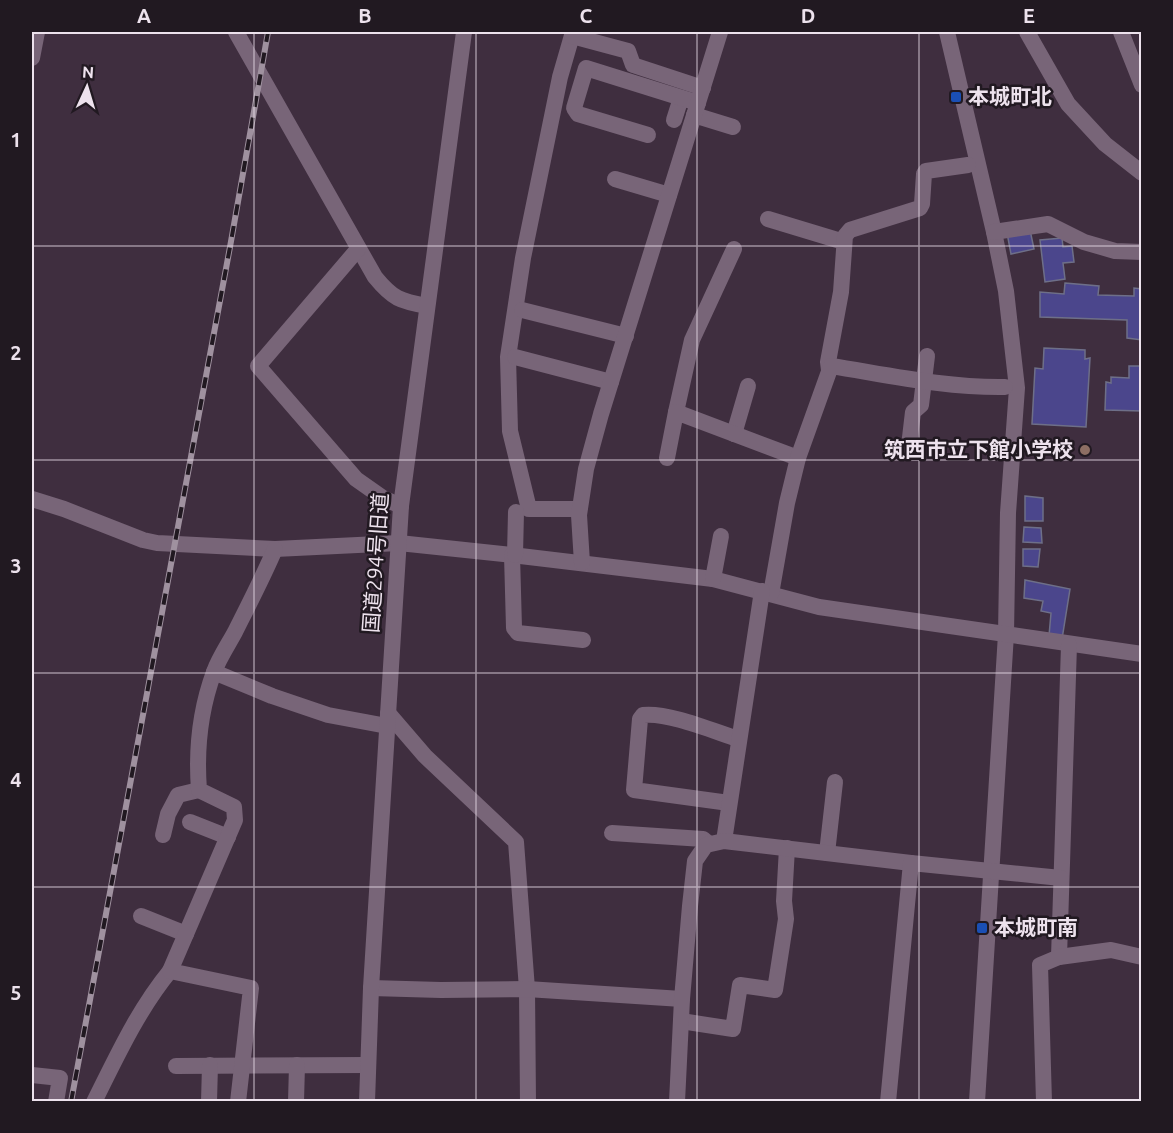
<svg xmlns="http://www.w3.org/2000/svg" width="1173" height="1133" viewBox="0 0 1173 1133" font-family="Ubuntu,'Noto Sans JP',sans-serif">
<rect width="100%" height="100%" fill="#3f2e3f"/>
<!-- building -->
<g fill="#4b468c" stroke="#6e6f88" stroke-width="1.5">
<path d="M1030 230 1034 249 1011 254 1007 233Z"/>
<path d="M1062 238 1063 247 1072 246 1074 262 1063 263 1065 279 1045 282 1040 240Z"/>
<path d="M1065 283 1099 286 1098 295 1134 296V288L1142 289V340L1127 338V320L1040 317V292L1064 294Z"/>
<path d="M1044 348 1085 350V359L1090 358 1086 427 1032 424 1035 368 1043 369Z"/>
<path d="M1129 366H1142V411L1105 410 1106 382 1111 383V377L1129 378Z"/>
<path d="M1025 496 1043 498V521H1025Z"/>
<path d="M1024 527 1041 528 1042 543 1023 542Z"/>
<path d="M1023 549H1040L1038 567 1023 566Z"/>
<path d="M1025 580 1070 589 1062 639 1049 636 1051 613 1041 611 1043 601 1024 598Z"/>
</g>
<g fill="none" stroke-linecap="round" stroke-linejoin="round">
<!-- minor -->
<g stroke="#786578" stroke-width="16">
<path d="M236 32 375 277C393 299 400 301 427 306"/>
<path d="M573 32 560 77 523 258 508 357 510 431 529 509H579"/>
<path d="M947 32 994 232 1006 291 1017 388 1008 513 1006 634 977 1102"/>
<path d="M1027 32 1068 104 1105 144 1142 173"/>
<path d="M1121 32 1142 85"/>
<path d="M572 36 628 51 633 65 703 88"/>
<path d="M32 58 37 32"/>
<path d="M694 115 733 127"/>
<path d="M674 120 681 98"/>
<path d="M648 135 578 114 574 108 586 68 698 103"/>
<path d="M615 179 669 195"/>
<path d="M768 219 844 242"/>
<path d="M994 232 1048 224 1084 242 1115 251 1142 252"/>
<path d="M358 249 258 366 356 479 383 498 401 506"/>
<path d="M522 310 626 336"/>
<path d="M515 357 611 382"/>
<path d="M829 370 828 362 841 292 845 236 850 230 920 208 922 204 924 174 926 171 968 165"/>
<path d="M676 412 692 340 734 249"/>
<path d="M734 434 748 386"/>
<path d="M909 446 913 412 921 405 927 356"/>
<path d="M667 458 676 412 798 458"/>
<path d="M32 499 64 509 143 540 157 543 275 549 399 543 512 555 713 579 819 607 1142 654"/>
<path d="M512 555 514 628 518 633 583 640"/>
<path d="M515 555 516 512"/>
<path d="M582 563 579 515 586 469 601 414 720 32"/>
<path d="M713 579 721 536"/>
<path d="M771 594 787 503 798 458 831 366C888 375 947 388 1005 387"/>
<path d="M214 672 272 696 328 715 387 726"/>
<path d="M388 713 425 756 516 842 527 989 528 1102"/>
<path d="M729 803 634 790 640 719 643 715C668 712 713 731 738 739"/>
<path d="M190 822 228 837"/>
<path d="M612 833 703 839 709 844"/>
<path d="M163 835 168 814 178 795 199 790"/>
<path d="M724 841 762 591"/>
<path d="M827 853 835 782"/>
<path d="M141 916 186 934"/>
<path d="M1059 957 1069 645"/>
<path d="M371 988 441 990 527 989 682 999"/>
<path d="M681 1021 733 1029 740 985 775 990 786 919 784 901 787 848"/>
<path d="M176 1066 368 1065"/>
<path d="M32 1075 60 1078 56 1102"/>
<path d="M94 1102C117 1056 138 1010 170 971"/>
<path d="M209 1102 210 1065"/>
<path d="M238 1102 251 988 170 971 235 820 234 807 199 790C196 751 200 710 214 672 219 658 228 645 235 632 249 604 263 577 275 549"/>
<path d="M296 1102 297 1065"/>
<path d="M367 1102 371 988 401 506 464 32"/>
<path d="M677 1102 682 999 690 906 695 861 706 845 724 841 911 863 1061 878"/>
<path d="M888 1102 911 863"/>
<path d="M1044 1102 1040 965 1059 957 1111 950 1142 957"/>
</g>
<defs>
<path id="rail" d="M71 1102 230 247 268 32"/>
</defs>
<!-- rail casing -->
<use href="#rail" stroke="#9f919f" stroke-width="6"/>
<!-- rail -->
<use href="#rail" stroke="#211921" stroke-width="4" stroke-dasharray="11" stroke-linecap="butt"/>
</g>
<!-- grid -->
<path fill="none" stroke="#ede2ed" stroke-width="1.5" stroke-opacity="0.55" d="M254 32V1102M476 32V1102M697 32V1102M919 32V1102M32 246H1142M32 460H1142M32 673H1142M32 887H1142"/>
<!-- markers -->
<g fill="#1a4fb4" stroke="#211921" stroke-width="2">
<rect x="950" y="91" width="12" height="12" rx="3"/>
<rect x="976" y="922" width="12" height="12" rx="3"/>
</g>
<circle fill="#8d6e63" stroke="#211921" stroke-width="2" cx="1085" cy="450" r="6"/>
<g text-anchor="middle" stroke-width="5" stroke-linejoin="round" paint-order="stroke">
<!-- poi labels -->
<g font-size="21" font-weight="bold" fill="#ede2ed" stroke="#211921" text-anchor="start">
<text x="968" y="104">本城町北</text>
<text x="1073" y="457" text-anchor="end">筑西市立下館小学校</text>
<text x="994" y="935">本城町南</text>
</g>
<!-- street labels -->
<g font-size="21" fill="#ede2ed" stroke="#211921">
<text transform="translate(376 563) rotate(-86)" y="7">国道294号旧道</text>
</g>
</g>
<!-- border -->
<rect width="1173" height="1133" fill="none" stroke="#211921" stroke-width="66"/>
<!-- north arrow -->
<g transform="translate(87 87) rotate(4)" stroke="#211921" stroke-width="4.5" paint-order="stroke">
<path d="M0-4.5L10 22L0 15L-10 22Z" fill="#ede2ed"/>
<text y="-9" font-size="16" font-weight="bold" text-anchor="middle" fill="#ede2ed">N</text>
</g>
<rect x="33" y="33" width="1107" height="1067" fill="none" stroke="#ede2ed" stroke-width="2"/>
<g font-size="20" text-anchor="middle" font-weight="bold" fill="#ede2ed">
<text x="144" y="23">A</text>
<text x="365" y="23">B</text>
<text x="586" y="23">C</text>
<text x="808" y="23">D</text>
<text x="1029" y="23">E</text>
<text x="16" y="147">1</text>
<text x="16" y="360">2</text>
<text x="16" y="573">3</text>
<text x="16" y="787">4</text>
<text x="16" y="1000">5</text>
</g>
</svg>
